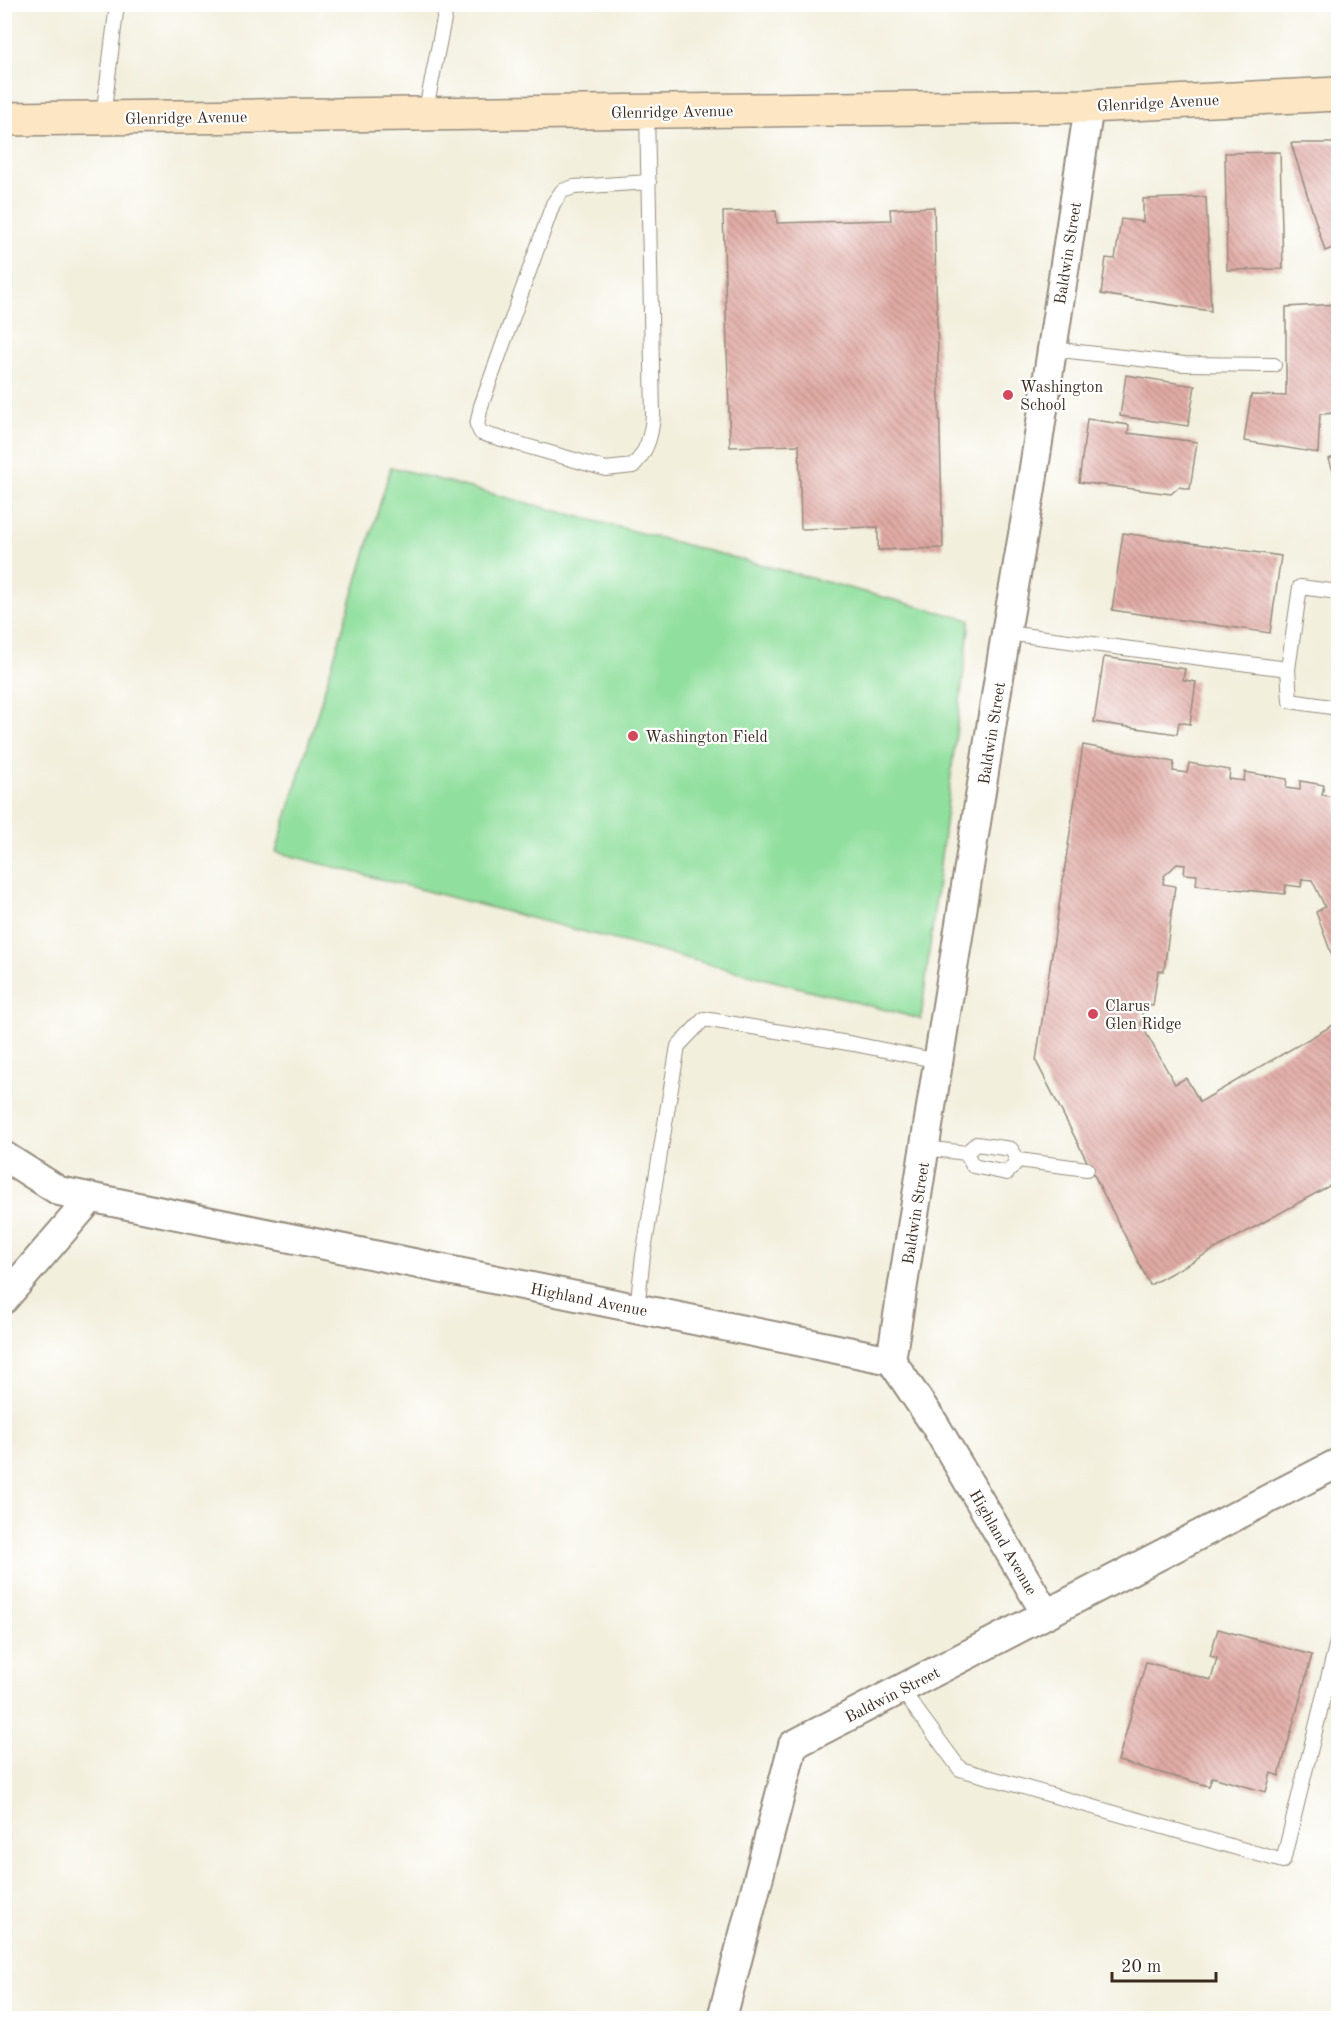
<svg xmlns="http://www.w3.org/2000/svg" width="1343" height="2023" viewBox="0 0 1343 2023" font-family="'Old Standard TT',serif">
<defs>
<pattern id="building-back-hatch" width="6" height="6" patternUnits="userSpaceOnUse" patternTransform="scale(1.5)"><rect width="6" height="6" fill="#e1aba5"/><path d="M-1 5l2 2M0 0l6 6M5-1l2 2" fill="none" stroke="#b88b86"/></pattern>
</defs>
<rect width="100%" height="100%" fill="#fff"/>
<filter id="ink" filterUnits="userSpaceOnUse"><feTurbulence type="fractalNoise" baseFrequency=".0167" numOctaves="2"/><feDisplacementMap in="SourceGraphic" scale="12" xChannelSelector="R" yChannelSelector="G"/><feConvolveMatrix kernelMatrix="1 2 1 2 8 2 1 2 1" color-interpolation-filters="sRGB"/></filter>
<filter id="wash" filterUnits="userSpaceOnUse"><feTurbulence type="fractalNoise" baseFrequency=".008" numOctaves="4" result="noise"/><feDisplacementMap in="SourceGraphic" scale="24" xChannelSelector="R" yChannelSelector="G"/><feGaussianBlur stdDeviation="1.35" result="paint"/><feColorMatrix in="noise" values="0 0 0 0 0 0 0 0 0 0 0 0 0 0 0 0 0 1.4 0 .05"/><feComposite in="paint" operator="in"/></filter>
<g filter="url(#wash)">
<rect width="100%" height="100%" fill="#f2efdd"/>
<!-- pitch -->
<path fill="#91df9e" stroke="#66845e" stroke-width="1.5" d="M391 467 970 620 921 1019 276 852Z"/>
<g id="blocks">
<!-- building -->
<g fill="url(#building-back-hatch)">
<path d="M1291 143H1338V246L1325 251Z"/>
<path d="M1280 152 1283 269 1227 270 1225 153Z"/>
<path d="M1206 197 1211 311 1101 294 1106 258 1115 259 1121 219 1143 222V199Z"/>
<path d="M934 207 943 548 878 550V527L801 529 799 445 730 447 723 212 776 211 777 223 891 220 890 209Z"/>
<path d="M1338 304V413L1320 414 1318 453 1244 441 1251 395 1286 396V307Z"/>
<path d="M1126 375 1195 386 1188 426 1120 416Z"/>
<path d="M1087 419 1129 425 1128 433 1197 442 1190 489 1179 487 1171 494 1079 482Z"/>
<path d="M1338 455V486L1329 459Z"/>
<path d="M1123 533 1281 556 1270 633 1112 610Z"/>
<path d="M1104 657 1185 669 1183 680 1196 682 1190 724 1179 722 1177 734 1094 722Z"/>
<path d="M1083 745 1174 762 1173 771 1187 773 1189 763 1230 770 1229 779 1244 781 1245 772 1287 779 1286 788 1300 790V781L1324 785 1322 795 1338 798V972L1316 912 1325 907 1312 880 1302 879 1301 887 1286 885 1285 894 1196 885 1197 875 1184 874 1185 865 1177 864 1164 876 1163 884 1175 886 1164 971H1158L1153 1006 1143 1005 1141 1024 1175 1084 1186 1078 1200 1102 1338 1022V1181L1150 1285 1036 1061Z"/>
<path d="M1218 1629 1312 1655 1279 1776 1271 1773 1266 1792 1212 1777 1209 1786 1118 1761 1146 1662 1211 1680 1217 1658 1210 1656Z"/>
</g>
</g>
</g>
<g filter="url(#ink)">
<use href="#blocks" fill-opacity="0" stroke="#968c7e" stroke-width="1.5"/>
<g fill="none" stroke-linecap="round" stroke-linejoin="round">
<defs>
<g id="lane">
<path d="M647 111 653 416C651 437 647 451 633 466L606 469 481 433 477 425 481 406 553 204 562 191 574 187 649 182"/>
<path d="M425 114 447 4"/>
<path d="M103 118 117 4"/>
<path d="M1052 349 1184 364 1274 365"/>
<path d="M1338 592 1300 587 1288 669 1290 701 1338 708"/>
<path d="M1006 633 1288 669"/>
<path d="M976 1144 1011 1149 1018 1160 1007 1173 973 1166 966 1153Z"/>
<path d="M925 1148 966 1153"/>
<path d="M1018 1160 1087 1169"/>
<path d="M637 1308 643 1256 678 1046 704 1019 854 1044 939 1061"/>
<path d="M901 1689 960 1769 1283 1861 1338 1638"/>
</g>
<g id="street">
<path d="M4 1156 59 1191 891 1360 935 1425 1046 1614"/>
<path d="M4 1299 91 1198"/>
<path d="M891 1360 1006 633 1031 488 1089 106"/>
<path d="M722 2018 793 1745 1338 1463"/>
</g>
<path id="secondary" d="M4 119 1089 106 1338 94"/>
</defs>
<!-- lane casing -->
<use href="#lane" stroke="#968c7e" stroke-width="16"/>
<!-- street casing -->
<use href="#street" stroke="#968c7e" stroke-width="32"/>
<!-- secondary casing -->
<use href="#secondary" stroke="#968c7e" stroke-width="36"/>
<!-- lane -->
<use href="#lane" stroke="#fff" stroke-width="14"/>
<!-- street -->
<use href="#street" stroke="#fff" stroke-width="28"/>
<!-- secondary -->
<use href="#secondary" stroke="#fce6c4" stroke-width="33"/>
</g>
</g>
<!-- markers -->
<g fill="#d1495b" stroke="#fff" stroke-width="2">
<circle cx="1008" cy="395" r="6"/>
<circle cx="633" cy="736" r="6"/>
<circle cx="1093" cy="1014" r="6"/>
</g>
<g text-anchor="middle" stroke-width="4.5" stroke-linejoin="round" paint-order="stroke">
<!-- street labels -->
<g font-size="16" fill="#3b2a1e" stroke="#fff">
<text transform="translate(1158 102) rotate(-3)" y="6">Glenridge Avenue</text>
<text transform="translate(672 111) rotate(-1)" y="6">Glenridge Avenue</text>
<text transform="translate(186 117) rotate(-1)" y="6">Glenridge Avenue</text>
<text transform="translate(1067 253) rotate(-81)" y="6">Baldwin Street</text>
<text transform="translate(991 733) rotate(-81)" y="6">Baldwin Street</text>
<text transform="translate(915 1213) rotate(-81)" y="6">Baldwin Street</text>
<text transform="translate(589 1299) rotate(11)" y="6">Highland Avenue</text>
<text transform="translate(1004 1542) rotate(60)" y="6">Highland Avenue</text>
<text transform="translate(892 1694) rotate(-27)" y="6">Baldwin Street</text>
</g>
<!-- poi labels -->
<g font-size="16" fill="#3b2a1e" stroke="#fff" text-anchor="start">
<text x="1020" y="392">Washington<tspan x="1020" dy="18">School</tspan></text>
<text x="645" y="742">Washington Field</text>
<text x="1105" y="1011">Clarus<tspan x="1105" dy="18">Glen Ridge</tspan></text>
</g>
</g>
<!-- margin -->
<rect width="1343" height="2023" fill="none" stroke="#fff" stroke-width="24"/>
<!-- scale -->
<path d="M1112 1972v9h104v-9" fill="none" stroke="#3b2a1e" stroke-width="3"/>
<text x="1121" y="1972" font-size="18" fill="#3b2a1e" stroke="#ffffff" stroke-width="4.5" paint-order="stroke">20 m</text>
</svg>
